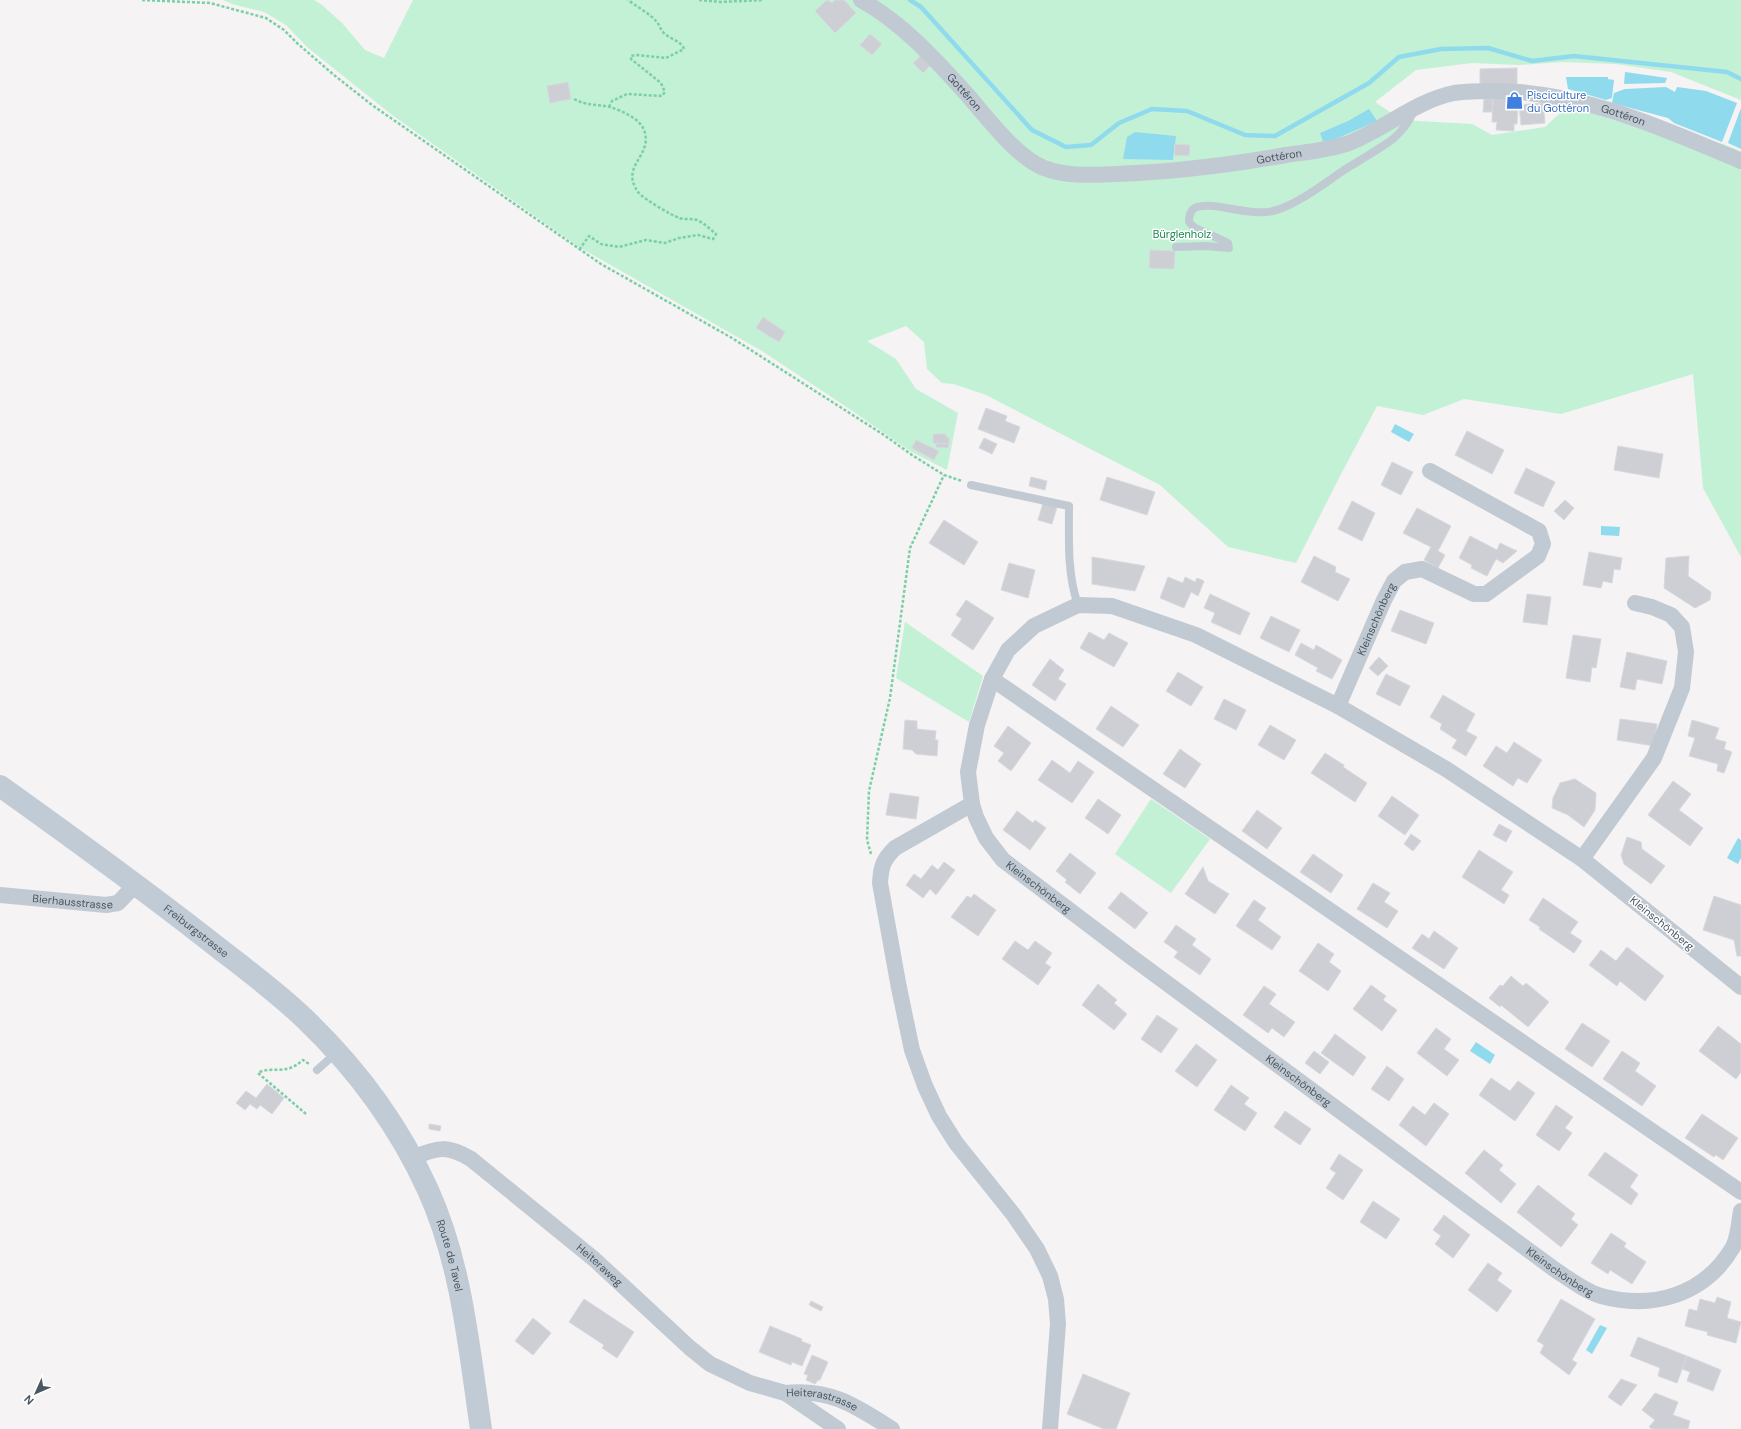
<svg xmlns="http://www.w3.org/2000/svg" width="1741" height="1429" viewBox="0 0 1741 1429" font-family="'DM Sans',sans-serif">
<rect width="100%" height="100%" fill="#f5f3f3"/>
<!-- green -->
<g fill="#c3f1d5">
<path d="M223 0H314L322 5 342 23 365 50 384 58 413 0H1741V100L1671 72 1616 64 1563 62 1519 65 1472 63 1416 70 1375 102 1402 120 1472 124 1492 135 1545 127 1570 104 1633 122 1723 144 1741 151V557L1703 488 1693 374 1561 414 1464 399 1423 415 1377 406 1339 478 1296 563 1228 547 1160 485 986 395 954 384 942 383 927 369 924 342 906 326 867 341 896 359 916 389 958 413 947 470 910 451 854 412 762 351 579 247 392 115 307 47 286 25 264 12 232 4Z"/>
<path d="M905 622 983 676 969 722 896 678Z"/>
<path d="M1151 799 1210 839 1171 893 1115 854Z"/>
</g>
<!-- water -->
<g fill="#90daee">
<path d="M1625 72 1667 78 1665 83 1624 84Z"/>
<path d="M1566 77H1608V79L1614 80 1612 98 1606 100 1568 89Z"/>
<path d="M1666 87 1675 92 1677 87 1706 91 1737 103 1722 142 1674 123 1668 118 1612 103 1614 93 1625 89Z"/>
<path d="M1741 108V149L1728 143Z"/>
<path d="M1369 109 1377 121 1324 144 1320 133 1348 121Z"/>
<path d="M1135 132 1176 136 1173 160 1123 159 1127 137Z"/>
<path d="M1395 424 1414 434 1409 442 1391 432Z"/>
<path d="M1601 526 1620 527 1619 536 1601 535Z"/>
<path d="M1738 838 1741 840V858L1738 864 1727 858Z"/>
<path d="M1476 1042 1495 1055 1490 1064 1470 1051Z"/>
<path d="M1600 1325 1607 1328 1592 1354 1586 1350Z"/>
</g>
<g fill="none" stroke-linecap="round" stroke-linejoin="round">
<!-- stream -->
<path stroke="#90daee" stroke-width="4.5" d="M910 0 921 7 1032 130 1066 147 1091 145 1119 123 1152 109 1187 111 1245 135 1275 136 1369 83 1399 57 1441 49 1488 48 1532 61 1574 56 1727 72 1741 79"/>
</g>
<!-- building -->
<g fill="#cdcfd5" stroke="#d7d9de">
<path d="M827 0 832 3 835 0H844L856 13 835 33 815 11Z"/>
<path d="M870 34 882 44 872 55 860 45Z"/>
<path d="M923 53 933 63 923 73 913 63Z"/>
<path d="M1517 68V87H1480V69Z"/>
<path d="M568 82 571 99 550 103 547 86Z"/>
<path d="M1493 96 1518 97 1517 124H1514V131L1496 130 1497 122H1492Z"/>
<path d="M1484 99H1493L1492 112H1483Z"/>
<path d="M1543 103 1545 123 1521 125 1519 105Z"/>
<path d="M1175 144 1190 145 1189 156 1174 155Z"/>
<path d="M1150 250 1175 251 1174 269 1149 268Z"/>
<path d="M763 317 785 332 779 342 756 328Z"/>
<path d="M986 408 1007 416 1005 421 1020 427 1014 443 978 429Z"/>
<path d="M1467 431 1504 450 1492 474 1455 455Z"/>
<path d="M933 434H946V437H949V444L933 443Z"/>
<path d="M984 438 997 444 992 454 979 448Z"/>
<path d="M916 440 939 451 934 460 912 448Z"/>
<path d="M936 443 949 444 948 448 936 447Z"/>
<path d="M1618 446 1663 454 1659 478 1614 470Z"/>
<path d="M1392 462 1413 472 1401 495 1381 485Z"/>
<path d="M1526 468 1555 482 1543 507 1514 493Z"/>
<path d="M1031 477 1047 481 1045 490 1029 486Z"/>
<path d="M1107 477 1155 492 1147 515 1100 500Z"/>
<path d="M1565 500 1574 508 1564 520 1554 511Z"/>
<path d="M1352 501 1375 513 1362 541 1338 529Z"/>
<path d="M1043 503 1057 507 1052 524 1038 520Z"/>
<path d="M1417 508 1451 526 1438 551 1445 555 1438 568 1424 560 1431 547 1403 533Z"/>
<path d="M944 520 978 542 964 565 929 543Z"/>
<path d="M1470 536 1497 550 1500 543 1517 551 1503 563 1496 559 1487 576 1471 568 1472 565 1459 558Z"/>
<path d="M1589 552 1622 558 1620 570 1614 569 1612 583 1603 581 1601 588 1583 585Z"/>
<path d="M1314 556 1336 567 1335 572 1350 579 1338 601 1301 582Z"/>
<path d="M1689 556 1688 576 1711 592 1710 600 1695 608 1664 588 1666 558Z"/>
<path d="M1092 557 1145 566 1135 591 1092 584Z"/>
<path d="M1009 563 1035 570 1028 598 1001 590Z"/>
<path d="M1168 577 1183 583 1185 577 1195 582 1197 578 1204 581 1198 596 1191 592 1184 608 1160 598Z"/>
<path d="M1210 594 1250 613 1240 635 1211 622 1215 613 1204 608Z"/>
<path d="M1527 594 1551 597 1547 625 1523 622Z"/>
<path d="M966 600 994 618 973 650 951 635 962 619 956 615Z"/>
<path d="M1400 610 1434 623 1426 644 1391 631Z"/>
<path d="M1271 616 1300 630 1289 652 1260 638Z"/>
<path d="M1089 632 1104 640 1109 633 1128 643 1114 667 1080 648Z"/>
<path d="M1573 635 1601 639 1596 668 1592 667 1590 682 1566 678Z"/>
<path d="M1301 643 1314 650 1316 645 1342 660 1332 679 1316 671 1318 668 1295 655Z"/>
<path d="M1627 652 1667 661 1662 684 1637 679 1635 690 1620 687Z"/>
<path d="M1379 657 1388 666 1378 676 1369 668Z"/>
<path d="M1050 659 1064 670 1058 679 1066 684 1055 701 1032 685Z"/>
<path d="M1178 672 1203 687 1191 706 1166 691Z"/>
<path d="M1386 674 1410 686 1400 706 1376 694Z"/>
<path d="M1443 695 1475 714 1466 731 1477 737 1466 756 1452 748 1457 740 1440 729 1442 724 1430 717Z"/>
<path d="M1224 699 1246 710 1236 730 1214 719Z"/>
<path d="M1111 706 1139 725 1123 747 1096 729Z"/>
<path d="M1620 719 1657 724 1654 746 1617 740Z"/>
<path d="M905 720 917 721V729L936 731 935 740H938L937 756 916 754 912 750 903 749Z"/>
<path d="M1692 720 1719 728 1715 739 1726 742 1724 749 1732 752 1724 773 1717 771 1718 764 1689 756 1695 738 1688 736Z"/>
<path d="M1270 725 1296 740 1284 760 1258 745Z"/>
<path d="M1008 726 1031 743 1011 771 998 761 1004 753 994 746Z"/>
<path d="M1514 742 1542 760 1527 783 1518 778 1513 786 1483 766 1496 746 1507 753Z"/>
<path d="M1180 749 1201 764 1185 788 1163 774Z"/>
<path d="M1325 753 1344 765 1343 767 1367 783 1355 802 1311 773Z"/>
<path d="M1052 760 1070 773 1078 761 1094 772 1072 803 1038 780Z"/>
<path d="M1575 779 1596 793 1595 810 1584 827 1568 815 1552 808 1553 798 1560 783Z"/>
<path d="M1673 781 1691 794 1679 810 1703 828 1690 846 1648 815Z"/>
<path d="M890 793 919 797 916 819 886 815Z"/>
<path d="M1392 796 1419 815 1405 835 1378 816Z"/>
<path d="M1098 799 1121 815 1108 834 1085 818Z"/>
<path d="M1257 810 1282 828 1267 849 1242 831Z"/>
<path d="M1017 811 1033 823 1035 820 1046 828 1030 850 1003 830Z"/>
<path d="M1499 824 1512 831 1506 842 1493 835Z"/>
<path d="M1411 834 1421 841 1413 851 1404 844Z"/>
<path d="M1627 837 1641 842 1642 849 1665 866 1651 884 1624 864 1621 855Z"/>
<path d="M1479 850 1513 872 1501 890 1509 895 1504 904 1462 877Z"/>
<path d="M1070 853 1096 873 1080 894 1065 882 1067 880 1056 871Z"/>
<path d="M1313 854 1343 875 1331 893 1300 872Z"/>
<path d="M944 862 955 870 936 895 930 889 923 898 906 885 914 874 921 879 932 865 938 870Z"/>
<path d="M1203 867 1208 881 1229 894 1215 914 1185 894Z"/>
<path d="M1373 883 1390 893 1384 902 1398 911 1387 928 1357 909Z"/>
<path d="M1121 892 1148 913 1135 929 1108 908Z"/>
<path d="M974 894 996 910 978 936 951 917 967 896 971 898Z"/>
<path d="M1714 896 1741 905V956H1737L1734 940 1703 930Z"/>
<path d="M1543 898 1578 922 1570 933 1582 941 1574 953 1539 929 1540 927 1529 920Z"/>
<path d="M1254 900 1266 908 1258 920 1281 937 1272 950 1236 926Z"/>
<path d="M1176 925 1196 939 1192 945 1211 959 1200 975 1174 957 1178 952 1164 942Z"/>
<path d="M1434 931 1458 948 1444 969 1412 948 1422 934 1429 939Z"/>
<path d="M1015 941 1028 950 1035 941 1052 953 1045 963 1051 967 1038 985 1002 959Z"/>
<path d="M1318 943 1334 954 1329 962 1341 971 1328 991 1299 971Z"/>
<path d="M1627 947 1664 976 1645 1001 1620 981 1617 986 1589 965 1601 950 1616 961Z"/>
<path d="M1511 976 1523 986 1526 983 1549 1002 1528 1027 1501 1005 1500 1007 1489 998 1500 985 1503 986Z"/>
<path d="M1098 984 1117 1000 1114 1003 1127 1014 1114 1030 1082 1005Z"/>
<path d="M1371 985 1386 996 1383 1000 1397 1010 1382 1031 1353 1009Z"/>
<path d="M1264 986 1276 994 1269 1004 1295 1022 1284 1037 1272 1028 1268 1033 1243 1015Z"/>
<path d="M1157 1015 1178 1029 1161 1053 1141 1039Z"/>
<path d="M1582 1023 1610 1041 1592 1067 1565 1049Z"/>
<path d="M1718 1026 1741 1044V1072L1736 1079 1699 1051Z"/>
<path d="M1436 1028 1451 1039 1444 1049 1459 1060 1447 1076 1417 1053Z"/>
<path d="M1335 1034 1366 1057 1353 1076 1321 1053Z"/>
<path d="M1196 1044 1217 1060 1197 1087 1175 1071Z"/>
<path d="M1314 1051 1329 1062 1320 1074 1305 1063Z"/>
<path d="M1622 1051 1640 1063 1635 1071 1656 1086 1642 1106 1603 1079Z"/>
<path d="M1387 1066 1404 1079 1389 1101 1371 1089Z"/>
<path d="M1491 1078 1510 1091 1518 1081 1535 1093 1515 1121 1479 1095Z"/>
<path d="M267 1084 284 1098 272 1114 260 1105 257 1109 250 1104 245 1110 236 1103 246 1091 256 1098Z"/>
<path d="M1231 1085 1249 1098 1244 1104 1257 1113 1245 1131 1214 1110Z"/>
<path d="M1434 1103 1449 1114 1426 1146 1399 1125 1413 1106 1425 1115Z"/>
<path d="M1556 1105 1573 1117 1565 1128 1572 1133 1559 1151 1536 1135Z"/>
<path d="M1285 1111 1311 1129 1300 1145 1274 1127Z"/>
<path d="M1702 1114 1738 1138 1723 1160 1716 1155 1714 1157 1685 1138Z"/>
<path d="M429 1124 441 1126 440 1131 429 1129Z"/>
<path d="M1484 1150 1503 1165 1499 1170 1516 1184 1501 1203 1465 1173Z"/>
<path d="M1605 1152 1638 1175 1630 1187 1638 1194 1631 1205 1588 1175Z"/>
<path d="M1339 1154 1363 1170 1343 1200 1326 1188 1336 1173 1330 1169Z"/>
<path d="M1538 1185 1575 1214 1571 1219 1578 1225 1561 1247 1517 1212Z"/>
<path d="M1373 1201 1400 1219 1386 1239 1360 1222Z"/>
<path d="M1444 1215 1470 1235 1453 1258 1435 1244 1441 1236 1433 1230Z"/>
<path d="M1611 1233 1626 1243 1624 1247 1646 1262 1632 1284 1610 1270 1608 1274 1591 1263Z"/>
<path d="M1488 1263 1502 1273 1497 1280 1512 1291 1497 1312 1468 1290Z"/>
<path d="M1717 1297 1731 1302 1727 1318 1741 1322 1736 1343 1707 1335 1708 1332 1685 1326 1689 1309 1697 1311 1700 1299 1715 1303Z"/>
<path d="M584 1299 634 1332 617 1358 602 1348 604 1345 569 1322Z"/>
<path d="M1561 1299 1595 1319 1572 1360 1577 1363 1569 1375 1540 1353 1544 1345 1537 1341Z"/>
<path d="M811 1301 823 1307 821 1311 809 1305Z"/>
<path d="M533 1318 551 1333 533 1355 515 1341Z"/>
<path d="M770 1326 802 1339 801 1341 811 1345 802 1366 792 1362 791 1365 759 1352Z"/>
<path d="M1638 1337 1687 1356 1677 1383 1658 1376 1660 1368 1630 1356Z"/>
<path d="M812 1355 828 1362 820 1380H818L815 1384 806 1380 808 1375 804 1374Z"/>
<path d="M1687 1356 1721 1370 1713 1391 1687 1381 1690 1372 1682 1369Z"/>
<path d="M1083 1374 1130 1393 1116 1429H1104L1067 1414Z"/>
<path d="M1621 1379 1637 1385 1621 1406 1608 1397Z"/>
<path d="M1655 1393 1678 1402 1673 1415 1690 1421 1688 1429H1652L1649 1427 1655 1420 1642 1410Z"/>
</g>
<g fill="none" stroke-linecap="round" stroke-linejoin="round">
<!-- path -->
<g stroke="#7ad0a6" stroke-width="2.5" stroke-dasharray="3 2" stroke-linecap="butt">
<path d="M142 0 210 3 266 18 284 30 298 44 334 75 372 105 601 264 732 338 884 435 912 455 944 475 962 481"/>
<path d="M699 0 721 2 762 0"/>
<path d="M574 99C587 106 597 104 610 107 622 111 642 119 645 133 651 157 620 166 638 192 642 198 671 215 679 218 684 220 691 218 697 220 704 223 710 229 716 234L713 239 698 235 679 238 665 243 646 240 619 247 601 244 589 236 579 250"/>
<path d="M609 107 612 101 627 94 662 96 665 92 661 83 631 59V56L636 55 666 58 684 49C682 42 671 39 665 34 660 30 660 25 656 21 650 14 636 6 628 0"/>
<path d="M871 854 867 840 869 791 890 698 910 548 944 475"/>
<path d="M306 1114 258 1073C265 1068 277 1071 286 1069 293 1068 298 1064 303 1060L309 1064"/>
</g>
<!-- service -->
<g stroke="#c1cad2" stroke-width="8">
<path d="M1176 247 1205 246 1229 248 1228 243 1224 241 1195 228 1189 222C1189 216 1190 209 1197 207 1213 201 1250 217 1273 211 1295 206 1325 183 1344 170 1360 160 1378 150 1393 139 1400 133 1410 121 1413 112"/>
<path d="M971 485 1069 506C1069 539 1067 574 1078 605"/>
<path d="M317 1070 336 1053"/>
</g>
<!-- minor -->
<g stroke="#c1cad2" stroke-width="16">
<path id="s1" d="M861 0C901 22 933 57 963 90 985 114 1014 156 1044 168 1067 177 1092 175 1116 174 1173 172 1230 165 1286 155 1306 152 1330 150 1349 143 1385 129 1415 101 1454 93 1468 91 1484 91 1498 91 1584 92 1664 129 1741 161"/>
<path d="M992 679 1741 1192"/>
<path id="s2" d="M1338 706 1384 600 1394 581 1405 572 1422 569 1474 594H1486L1538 556 1543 544 1539 531 1430 471"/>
<path d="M972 804 895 848C883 860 881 866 880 883L899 988 912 1050 925 1086 939 1116 956 1143 1013 1214 1037 1249 1050 1276 1056 1299 1058 1324 1050 1429"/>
<path d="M1582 859 1654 758 1682 688 1686 652 1682 627 1671 615 1652 607 1635 603"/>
<path id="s3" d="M0 895 106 905 118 903 137 883"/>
<path id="s4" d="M1741 987 1582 859 1446 769 1338 706 1196 635 1112 606 1078 605 1034 626 1008 650 992 679 977 725 968 772 972 804 976 817 986 838 1003 860 1130 956 1554 1269C1568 1278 1584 1291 1601 1296 1653 1310 1705 1295 1733 1247 1738 1238 1739 1222 1741 1211"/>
<path id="s5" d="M412 1158C438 1147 447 1145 471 1159L594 1259 690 1348 710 1364 750 1383 785 1393 838 1429"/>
<path id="s6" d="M785 1393C830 1388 856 1406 892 1429"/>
</g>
<!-- secondary -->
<path stroke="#c1cbd6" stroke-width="22" id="s7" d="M0 786C70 836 139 886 207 939 240 965 275 990 306 1020 357 1069 399 1126 428 1190 462 1265 469 1349 481 1429"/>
</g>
<!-- icons -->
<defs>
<symbol id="shop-bare" viewBox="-9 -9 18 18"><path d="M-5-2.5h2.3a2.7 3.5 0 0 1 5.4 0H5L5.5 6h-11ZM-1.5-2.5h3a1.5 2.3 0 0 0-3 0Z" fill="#3f7fe0" stroke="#fff" stroke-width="2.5" paint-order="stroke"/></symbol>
</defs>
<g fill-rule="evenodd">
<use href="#shop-bare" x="1502" y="88" width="25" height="25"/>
</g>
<g text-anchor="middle" stroke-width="3" stroke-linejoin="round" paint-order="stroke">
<!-- street labels -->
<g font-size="11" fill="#4a5661" stroke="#fff">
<text dy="4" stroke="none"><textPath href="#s1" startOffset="139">Gottéron</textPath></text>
<text dy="4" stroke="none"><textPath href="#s1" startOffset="847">Gottéron</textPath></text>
<text dy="4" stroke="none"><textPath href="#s1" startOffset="487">Gottéron</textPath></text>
<text dy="4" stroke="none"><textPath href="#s2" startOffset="95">Kleinschönberg</textPath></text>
<text dy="4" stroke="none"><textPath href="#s4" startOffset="1129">Kleinschönberg</textPath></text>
<text dy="4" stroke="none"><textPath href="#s3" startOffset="73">Bierhausstrasse</textPath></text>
<text transform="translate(1662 923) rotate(39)" y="4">Kleinschönberg</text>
<text dy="4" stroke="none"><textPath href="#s7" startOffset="244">Freiburgstrasse</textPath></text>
<text dy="4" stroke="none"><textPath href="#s4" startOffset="1453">Kleinschönberg</textPath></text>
<text dy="4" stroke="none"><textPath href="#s7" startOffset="665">Route de Tavel</textPath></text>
<text dy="4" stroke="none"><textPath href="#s5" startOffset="229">Heiteraweg</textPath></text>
<text dy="4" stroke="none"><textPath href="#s4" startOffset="1777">Kleinschönberg</textPath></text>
<text dy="4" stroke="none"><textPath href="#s6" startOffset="38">Heiterastrasse</textPath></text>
</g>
<!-- shop labels -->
<g font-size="11" fill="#366cbe" stroke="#fff" text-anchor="start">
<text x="1527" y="99">Pisciculture<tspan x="1527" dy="13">du Gottéron</tspan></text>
</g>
<!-- park labels -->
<g font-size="11" fill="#17864f" stroke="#fff">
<text x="1182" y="238">Bürglenholz</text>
</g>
</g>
<!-- north arrow -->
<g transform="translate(36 1393) rotate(225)" stroke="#ffffff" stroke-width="3" paint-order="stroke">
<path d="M0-3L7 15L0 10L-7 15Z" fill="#4a5661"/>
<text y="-6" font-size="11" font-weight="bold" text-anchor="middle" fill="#4a5661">N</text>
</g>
</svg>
